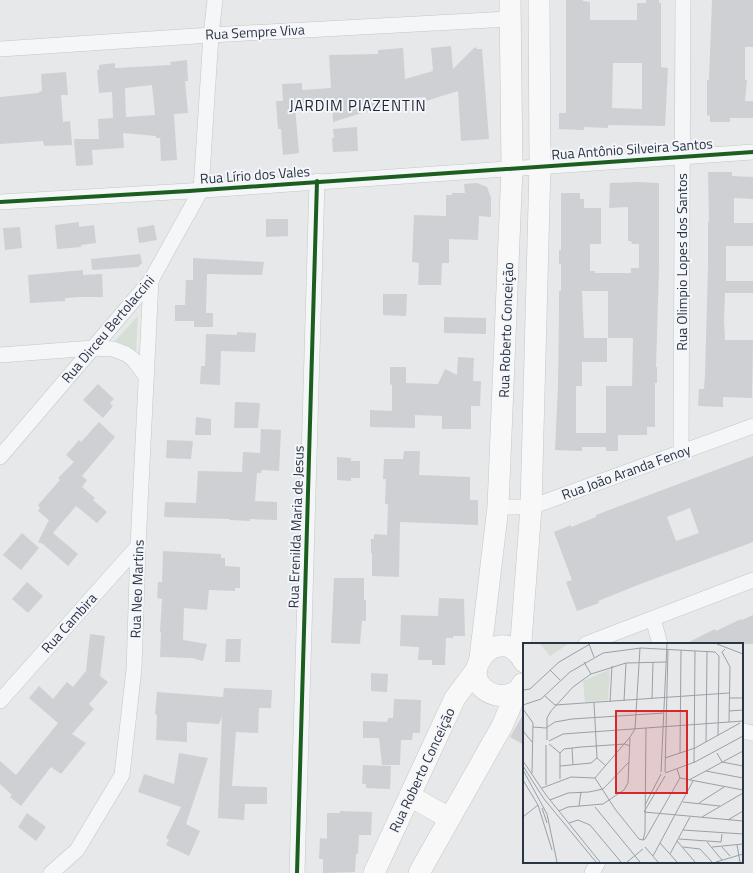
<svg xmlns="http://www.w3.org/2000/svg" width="753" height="873" viewBox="0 0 753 873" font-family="'Titillium Web',sans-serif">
<rect width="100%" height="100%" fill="#e6e8ea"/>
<!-- green -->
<path fill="#d6ded6" d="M138 316 136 352 128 346 115 341Z"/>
<!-- building -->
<g fill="#ced0d3" fill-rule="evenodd">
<path d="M566 0H583V1L590 2V20H637V3H646V0H659V3H661V67L668 68 665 126 608 125V128L584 127V130L559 129V113H566ZM613 63H642V109L612 108Z"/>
<path d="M712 0H753V47H745V80H747L745 101H753V118H730V122H710V116L707 115V80H709Z"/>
<path d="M451 46 453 69 475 47 477 49H482L489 139 461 141 458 91 426 101 425 97 381 100V107L333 122 332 103 295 107 299 153 283 155 281 129H278L276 101H283L282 84 302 83V90L331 88 329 55 378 54V50L403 48 405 79 433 71 431 48Z"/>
<path d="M187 60 188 81H185L188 113 174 114 177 160 161 161 160 138H156V136L123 133 124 148 92 150 93 165 76 166 74 139H99L98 119 113 118 112 92 99 93 97 70H99V65L115 63V68L171 65 170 62ZM152 85 155 115 126 117 125 88Z"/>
<path d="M66 72 68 95H61L63 122 70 121 72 145 44 146 43 141 0 144V97L39 93V92L42 91 41 74Z"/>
<path d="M357 127 358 151 333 152 332 138H334L333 129Z"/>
<path d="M708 172H732V176L753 177V199L734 198V223H753V246H726V281H753V293H725L724 320 725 340H753L752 398 723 397V407L698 406 699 389H704L705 374 708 266V222H709Z"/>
<path d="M640 182 659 183V268L656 367H657V383H655V427H647V435H618V451H606V447H582V451L555 450 558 386 559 311V291H561V264H559V250H561V193H580V199H584V208H601V244H590V271H595V273H631V268H639V244H632L631 241H628V207L609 208 610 183ZM582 291H608V338H633L632 386H606V433H576V386H582V362H607V338H584Z"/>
<path d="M477 183 487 187 491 198V217L479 216 478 240 449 239V263H442L441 285H418L419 263 412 262 414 215 446 216V195H452V193H465L464 184Z"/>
<path d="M266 219H288V236L266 237Z"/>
<path d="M79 222V227L94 225 96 243 81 245V247L57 249 55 225Z"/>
<path d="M154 225 157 240 139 243 137 228Z"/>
<path d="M20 227 22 248 5 250 3 228Z"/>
<path d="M140 254 142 263 138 267 92 270 91 259Z"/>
<path d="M193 258 264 262 262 275 207 274 206 313H213V327H194V321H175V305H185L186 280H193Z"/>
<path d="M83 270V275L102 274 103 297H80L65 298V301L30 303 28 275Z"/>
<path d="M383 294H407L406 316 383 315Z"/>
<path d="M444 317 486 318V334L444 333Z"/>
<path d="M237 332 256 333 255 352 221 351 220 385 200 384 201 366H205L206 334 237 335Z"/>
<path d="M458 357 474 358 473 381H481L480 406H471V429H442V416L415 415V428L370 427V410L392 411V385L390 384V367H406V383L438 384 445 369 457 375Z"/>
<path d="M98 384 114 399 110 403 113 406 103 418 83 400Z"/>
<path d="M235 402 260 403 258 428H234Z"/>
<path d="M196 417 211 419V435H195Z"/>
<path d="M99 422 115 437 82 476 87 480 82 487 95 498 93 500 107 512 97 523 76 506 53 533 78 554 68 566 43 544 38 542 49 520 38 511 40 508 38 505 60 480 58 478 74 462 66 455 79 440 81 442Z"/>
<path d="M261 429 281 430 279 471 262 470 261 473H257L255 501 277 502V520L250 519V521L230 520V519L164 517 165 502 196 503 198 471 242 472 243 452 260 453Z"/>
<path d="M167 440 193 441 191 459 166 458Z"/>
<path d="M404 451H420L419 475 470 477V500H478V525L400 522 399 577 372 576V553H371V539H374V534L387 535 388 504H385L386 479H383L384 459H403Z"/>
<path d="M753 456V542L643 583 598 601 599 603 577 611 566 582 572 580 554 532 571 525V527L596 517V515L617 507ZM690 508 699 533 676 541 667 517Z"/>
<path d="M337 457 351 458V461H360V478H351V481L337 480Z"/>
<path d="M22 533 39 548 21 570 3 555Z"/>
<path d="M163 551 221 554V558H225V566L240 567V588H235V591L209 590 207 610 184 608 183 640 207 644 203 661 192 658 160 657 161 632H160L162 599 157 598 158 582H162Z"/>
<path d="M334 578H364V600H366V621H362L360 644 331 643Z"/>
<path d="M27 582 43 596 28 613 12 599Z"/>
<path d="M439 598 464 599 465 636H453V638H446L445 665H432V660H418L419 647 400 646 401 615 438 616Z"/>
<path d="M753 615V644H685L715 629 716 631 741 619 742 620Z"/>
<path d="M90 634 105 636 100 676 108 682 89 704 94 709 72 734 86 743 61 774 51 767 21 806 10 797 12 795 0 784V761L16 775 58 723 29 698 39 686 53 699 67 682 73 687 86 671Z"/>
<path d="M226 639H241L240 662H225Z"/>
<path d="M371 673 388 674 387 692 371 691Z"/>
<path d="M224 688 272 690 271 708H259L258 733 236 732 232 786 267 787V804H245L244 820 218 818 222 716 219 724 187 722V742L156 740 157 715 155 714 157 692 223 697Z"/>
<path d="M394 699 421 700 420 733H413L412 740H401L400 765H382L379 738H363V721L387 722 388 718H393Z"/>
<path d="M524 713V745L510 737Z"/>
<path d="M179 753 208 758 186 824 200 831 189 856 166 845 169 840 166 838 181 807 138 792 144 774 174 784Z"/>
<path d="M363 765 391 766 390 789 366 788V784H362Z"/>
<path d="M340 811 372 812 371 835H359L358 854H356L355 872 323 873V859H319L320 838 327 839V813H340Z"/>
<path d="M27 813 46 827 36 841 18 827Z"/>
</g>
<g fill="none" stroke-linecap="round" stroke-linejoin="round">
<defs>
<g id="street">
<path d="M0 49 211 35 509 19"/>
<path d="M0 202 189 191 753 152"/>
<path d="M0 355 93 348 113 349 126 354 133 359 146 376"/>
<path d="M681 452 683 0"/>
<path d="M0 457 151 280 201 190 211 35 215 0"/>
<path d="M498 507H531L753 426"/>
<path d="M653 619 660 644"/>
<path d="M586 644 753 580"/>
<path d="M0 701 138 546"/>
<path d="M742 731 753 733"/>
<path d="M51 873 77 850 122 775 134 669 138 546 151 280"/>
<path d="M297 873 317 181"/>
<path d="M592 873 598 862"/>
</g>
<g id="secondary">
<path d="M520 655 531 507 540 166 539 0"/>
<path d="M480 658 498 507 512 168 510 0"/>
<path d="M522 684C521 686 519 689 517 691 512 695 502 696 496 695 448 681 500 616 524 662"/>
<path d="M410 796 449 818"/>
<path d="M374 873 455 698 476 670"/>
<path d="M419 873 502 726 517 691"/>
</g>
</defs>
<!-- street casing -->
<use href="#street" stroke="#c4c6c8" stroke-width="16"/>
<!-- secondary casing -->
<use href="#secondary" stroke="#c4c6c8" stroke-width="22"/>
<!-- street -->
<use href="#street" stroke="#f5f6f7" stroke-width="15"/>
<!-- secondary -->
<use href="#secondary" stroke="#f8f8f8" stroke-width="21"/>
<defs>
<g id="cycleway">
<path d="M0 202 189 191 753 152"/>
<path d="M297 873 317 181"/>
</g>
</defs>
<!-- cycleway casing -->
<use href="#cycleway" stroke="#f4f6f9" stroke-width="6"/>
<!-- cycleway -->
<use href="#cycleway" stroke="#1b5e20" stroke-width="4"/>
</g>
<g text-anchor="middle" stroke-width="4" stroke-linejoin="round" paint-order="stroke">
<!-- street labels -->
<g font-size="14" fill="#2b3445" stroke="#f4f6f9">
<text transform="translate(255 32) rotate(-3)" y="5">Rua Sempre Viva</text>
<text transform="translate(632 149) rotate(-4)" y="5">Rua Antônio Silveira Santos</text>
<text transform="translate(255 175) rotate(-4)" y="5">Rua Lírio dos Vales</text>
<text transform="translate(682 262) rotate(-90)" y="5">Rua Olimpio Lopes dos Santos</text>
<text transform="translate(108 329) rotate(-50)" y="5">Rua Dirceu Bertolaccini</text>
<text transform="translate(506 330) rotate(-88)" y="5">Rua Roberto Conceição</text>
<text transform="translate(626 472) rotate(-20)" y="5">Rua João Aranda Fenoy</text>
<text transform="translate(296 527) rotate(-88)" y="5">Rua Erenilda Maria de Jesus</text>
<text transform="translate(137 589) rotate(-88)" y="5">Rua Neo Martins</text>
<text transform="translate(69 623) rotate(-48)" y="5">Rua Cambira</text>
<text transform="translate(422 770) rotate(-65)" y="5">Rua Roberto Conceição</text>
</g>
<!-- neighbourhood labels -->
<g font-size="15" letter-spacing="1" fill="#1d2536" stroke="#f4f6f9">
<text x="358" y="111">JARDIM PIAZENTIN</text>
</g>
</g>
<!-- overview -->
<g transform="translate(523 643)">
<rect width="220" height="220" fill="#e6e8ea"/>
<path d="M17 1H45L27 13ZM87 26 85 57 62 59 60 38Z" fill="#d6ded6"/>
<path fill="none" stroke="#9ba0a8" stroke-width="1" d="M66 1 71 14M194 1 220 11M202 6 199 9 207 24 206 79M61 19 68 31M27 27 37 37M0 47 7 46 36 19 67 1M22 53 32 62 206 50M206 55H220M129 56 130 19M101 58 103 20M87 59 89 23M71 60 74 115 83 123M0 62 18 56 47 29 80 10 118 5 192 9 196 13 195 92M0 66 10 80 9 130M206 68 220 67M10 84 23 85 32 79 49 76 141 70M0 88 9 99M24 97V75L28 68 50 44 68 31 103 20 143 19M26 98 40 91 220 78M183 99 184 9M26 101 37 110 41 106 58 104 102 101 107 103M23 102V142M49 105 50 122M37 110V136M157 110 158 7M194 110 199 119 220 123M142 115 172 105 217 80M0 118 23 152 77 219M171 120 172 8M0 123 21 156 73 219M37 123 68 120 74 115M0 127 24 171 34 219M183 128 220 135M138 129 144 1M142 129 145 6M142 130 172 119 220 93M142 133 121 169 220 178M72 135 92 166 116 196 120 197M157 135 220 147M0 137 15 162 29 207M166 137 220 108M19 145 48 134 72 135 107 94 112 86 117 5M27 157 45 150 66 149 80 146 106 119M160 159 197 163M176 160 201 144M122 162 138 131M56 163 58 149M72 164 117 219M19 165 24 180M36 168 45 164 80 161 101 147 105 140 107 95M0 174 15 162M179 174 220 150M205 177 220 168M46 180 55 177 67 182 98 219M160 187 220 191M122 196 120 197 122 189 123 85M122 196 157 135 154 126M156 196 198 199 199 191M154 198 172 219M184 199 199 217M137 200 154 219M214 202 217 219M122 204 135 219M160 204 177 206 189 219M189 204 220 201M199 204 207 213M147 211 167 174M130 213 170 138M104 219 120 206M193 219 220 211"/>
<path fill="#d62828" fill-opacity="0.15" stroke="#d62828" stroke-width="2" d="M93 68H164V150H93Z"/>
<rect width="220" height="220" fill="none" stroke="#2b3445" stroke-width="2"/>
</g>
</svg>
